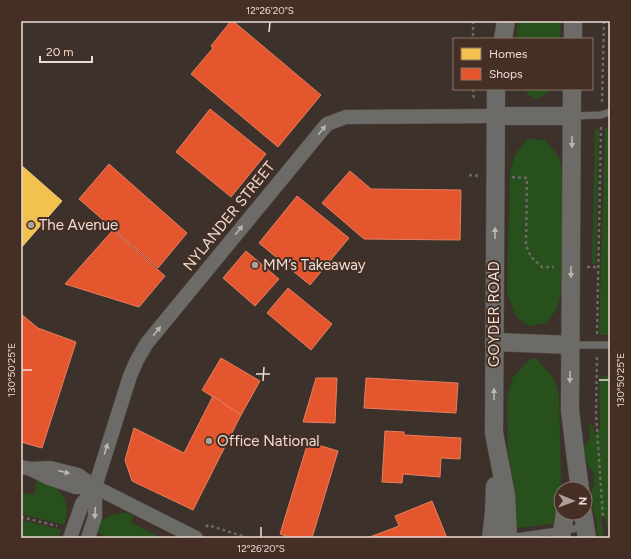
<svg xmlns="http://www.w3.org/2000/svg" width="631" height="559" viewBox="0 0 631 559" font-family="Figtree,sans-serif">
<rect width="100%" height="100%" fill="#3d312b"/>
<!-- green -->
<g fill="#27501c">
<path d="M518 21H561L560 39H516Z"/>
<path d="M524 89H550L548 93 537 99 529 95Z"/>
<path d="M605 128 610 129V335H599Z"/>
<path d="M595 129H599L596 264H592Z"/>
<path d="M527 139 545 140 559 157 563 174 561 292 556 310 546 323 529 326 516 317 507 293 510 171 515 155Z"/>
<path d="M530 359H537L554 379 559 396 561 485 558 523 519 528 516 524 515 489 508 453 507 398 513 377Z"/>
<path d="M610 375V538L607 525 606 517 601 516 602 528 604 538H598L596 516 594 515 591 493 594 485 593 472 588 465 583 448 590 440 589 425H593L594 435 600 429 599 378Z"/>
<path d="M37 479C41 480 46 481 49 483 65 492 71 508 64 525L21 514V492L34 495Z"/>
<path d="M121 513H127L134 516 130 522 161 538H106L104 535 95 532C97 529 98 525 100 523 105 517 113 514 121 513Z"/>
<path d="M21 520 62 530 58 538H21Z"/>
</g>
<!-- homes -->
<path fill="#f2c14e" stroke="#f0c977" d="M21 165 62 201 21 248Z"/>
<!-- shops -->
<g fill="#e4572e" stroke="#e67f60">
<path d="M231 21H233L321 95 278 147 191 74 213 48 211 46Z"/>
<path d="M210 109 266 154 231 197 176 152Z"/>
<path d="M109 164 187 233 158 268 79 199Z"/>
<path d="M350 171 371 189 461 190 460 240 364 239 322 203Z"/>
<path d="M297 196 349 238 310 285 259 243Z"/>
<path d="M113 230 165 276 139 307 65 284Z"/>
<path d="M246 251 279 279 255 306 223 278Z"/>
<path d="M288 288 332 324 311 350 267 313Z"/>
<path d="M21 314 38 328 76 342 42 448 21 442Z"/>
<path d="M221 358 260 381 241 415 202 390Z"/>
<path d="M316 378H337L335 423 303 422Z"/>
<path d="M366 378 458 383 456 413 364 408Z"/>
<path d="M213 396 241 415 193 510 132 481 125 460 134 428 184 453Z"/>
<path d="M385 431 404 432V435L461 438 460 459 441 458 440 477 403 474 402 483 382 482Z"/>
<path d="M308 442 338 451 312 538H292L280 534Z"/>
<path d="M432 501 447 538H367L399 526 395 516Z"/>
</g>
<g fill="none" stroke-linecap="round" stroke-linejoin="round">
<defs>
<g id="service">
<path d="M573 116 601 115 610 112"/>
<path d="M571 345H610"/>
<path d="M509 538 585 527"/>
</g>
<g id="minor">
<path d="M21 467 31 469 49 478 76 487H95"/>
<path d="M31 469 50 468 78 475 95 487 196 538"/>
<path d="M70 538 82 504 95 487 130 376 137 360 147 343 327 124 346 117 495 116"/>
<path d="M88 538 95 517V487"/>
</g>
<g id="tertiary">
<path d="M503 39 506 21"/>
<path d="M573 39V21"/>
<path d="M496 89 494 433 506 495 508 538"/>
<path d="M572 89 570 410 576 460 580 489"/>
<path d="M495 116H572"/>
<path d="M494 342 571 345"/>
<path d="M583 513 587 538"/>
<path d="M491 538 494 512 495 486"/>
<path d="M561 538 565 513"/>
</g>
</defs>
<!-- service casing -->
<use href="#service" stroke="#574d48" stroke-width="8"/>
<!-- minor casing -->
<use href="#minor" stroke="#574d48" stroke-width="15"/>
<!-- tertiary casing -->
<use href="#tertiary" stroke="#574d48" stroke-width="19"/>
<!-- path -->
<g stroke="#6d6865" stroke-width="2.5" stroke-dasharray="3 3" stroke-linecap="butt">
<path d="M473 21V39"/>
<path d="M473 89 474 100"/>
<path d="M602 102 604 21"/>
<path d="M469 175 479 176"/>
<path d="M512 177 527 178 526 245 531 257 542 267H554"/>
<path d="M587 267H598"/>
<path d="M597 334 601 127"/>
<path d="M597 357 596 414 603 518"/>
<path d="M21 517 57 526"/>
<path d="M206 527 208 525 248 538"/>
</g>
<!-- service -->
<use href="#service" stroke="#6c6b67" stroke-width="7"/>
<!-- minor -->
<use href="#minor" stroke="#6c6b67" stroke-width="14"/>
<!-- tertiary -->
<use href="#tertiary" stroke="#6c6b67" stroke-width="18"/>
</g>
<!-- one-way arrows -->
<defs><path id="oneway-solid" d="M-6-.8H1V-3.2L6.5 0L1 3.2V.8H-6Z"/></defs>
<g fill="#bfb5af">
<use href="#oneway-solid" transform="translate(322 130) rotate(-51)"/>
<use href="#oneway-solid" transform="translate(572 142) rotate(90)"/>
<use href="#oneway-solid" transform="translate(239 230) rotate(-51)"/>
<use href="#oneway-solid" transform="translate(495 233) rotate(-90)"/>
<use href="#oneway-solid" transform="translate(571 272) rotate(90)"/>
<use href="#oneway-solid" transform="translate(157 331) rotate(-51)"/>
<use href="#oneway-solid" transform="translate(570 377) rotate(91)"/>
<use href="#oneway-solid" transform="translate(494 394) rotate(-90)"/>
<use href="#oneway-solid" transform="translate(106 449) rotate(-72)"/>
<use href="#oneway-solid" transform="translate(64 472) rotate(15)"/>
<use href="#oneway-solid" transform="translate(95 513) rotate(93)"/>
</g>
<!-- ticks -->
<path fill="none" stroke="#ecddd6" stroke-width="1.5" d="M269 32 270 22M22 370H32M256 374H270M599 380H609M263 381 264 367M261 537V527"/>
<!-- markers -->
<g fill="#afa19a" stroke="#452e23" stroke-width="1.5">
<circle cx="31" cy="225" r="4"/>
<circle cx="255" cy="265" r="4"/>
<circle cx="209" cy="441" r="4"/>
</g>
<g text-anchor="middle" stroke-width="4" stroke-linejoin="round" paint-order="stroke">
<!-- street labels -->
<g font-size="15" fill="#ecddd6" stroke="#452e23">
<text transform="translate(229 216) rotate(-51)" y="5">NYLANDER STREET</text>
<text transform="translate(494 314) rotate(-90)" y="5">GOYDER ROAD</text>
</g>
<!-- poi labels -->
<g font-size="15" fill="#ecddd6" stroke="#452e23" text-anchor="start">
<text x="39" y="230">The Avenue</text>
<text x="263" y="270">MM’s Takeaway</text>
<text x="217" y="446">Office National</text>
</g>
</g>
<!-- border -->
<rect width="631" height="559" fill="none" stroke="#452e23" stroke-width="44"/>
<!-- legend -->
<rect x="453" y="38" width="140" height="52" fill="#452e23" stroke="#88746b"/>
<rect x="461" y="48" width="20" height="12" fill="#f2c14e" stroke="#88746b"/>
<text x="489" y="58" font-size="12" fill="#ecddd6">Homes</text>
<rect x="461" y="68" width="20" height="12" fill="#e4572e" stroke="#88746b"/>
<text x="489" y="78" font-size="12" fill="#ecddd6">Shops</text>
<!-- north arrow -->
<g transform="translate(573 501) rotate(91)"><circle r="19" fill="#452e23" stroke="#88746b"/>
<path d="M0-3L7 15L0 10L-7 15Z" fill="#afa19a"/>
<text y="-6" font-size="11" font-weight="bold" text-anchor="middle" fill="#ecddd6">N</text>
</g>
<!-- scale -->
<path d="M40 56v6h52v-6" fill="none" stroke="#ecddd6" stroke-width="2"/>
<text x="46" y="56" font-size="12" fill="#ecddd6" stroke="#452e23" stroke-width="3" paint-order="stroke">20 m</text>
<rect x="22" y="22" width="587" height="515" fill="none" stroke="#ecddd6" stroke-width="1.5"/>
<g font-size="10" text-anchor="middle" fill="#ecddd6">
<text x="270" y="14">12°26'20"S</text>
<text transform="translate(11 370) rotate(-90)" y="4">130°50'25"E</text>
<text transform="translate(620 380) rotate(-90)" y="4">130°50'25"E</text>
<text x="261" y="552">12°26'20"S</text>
</g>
</svg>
